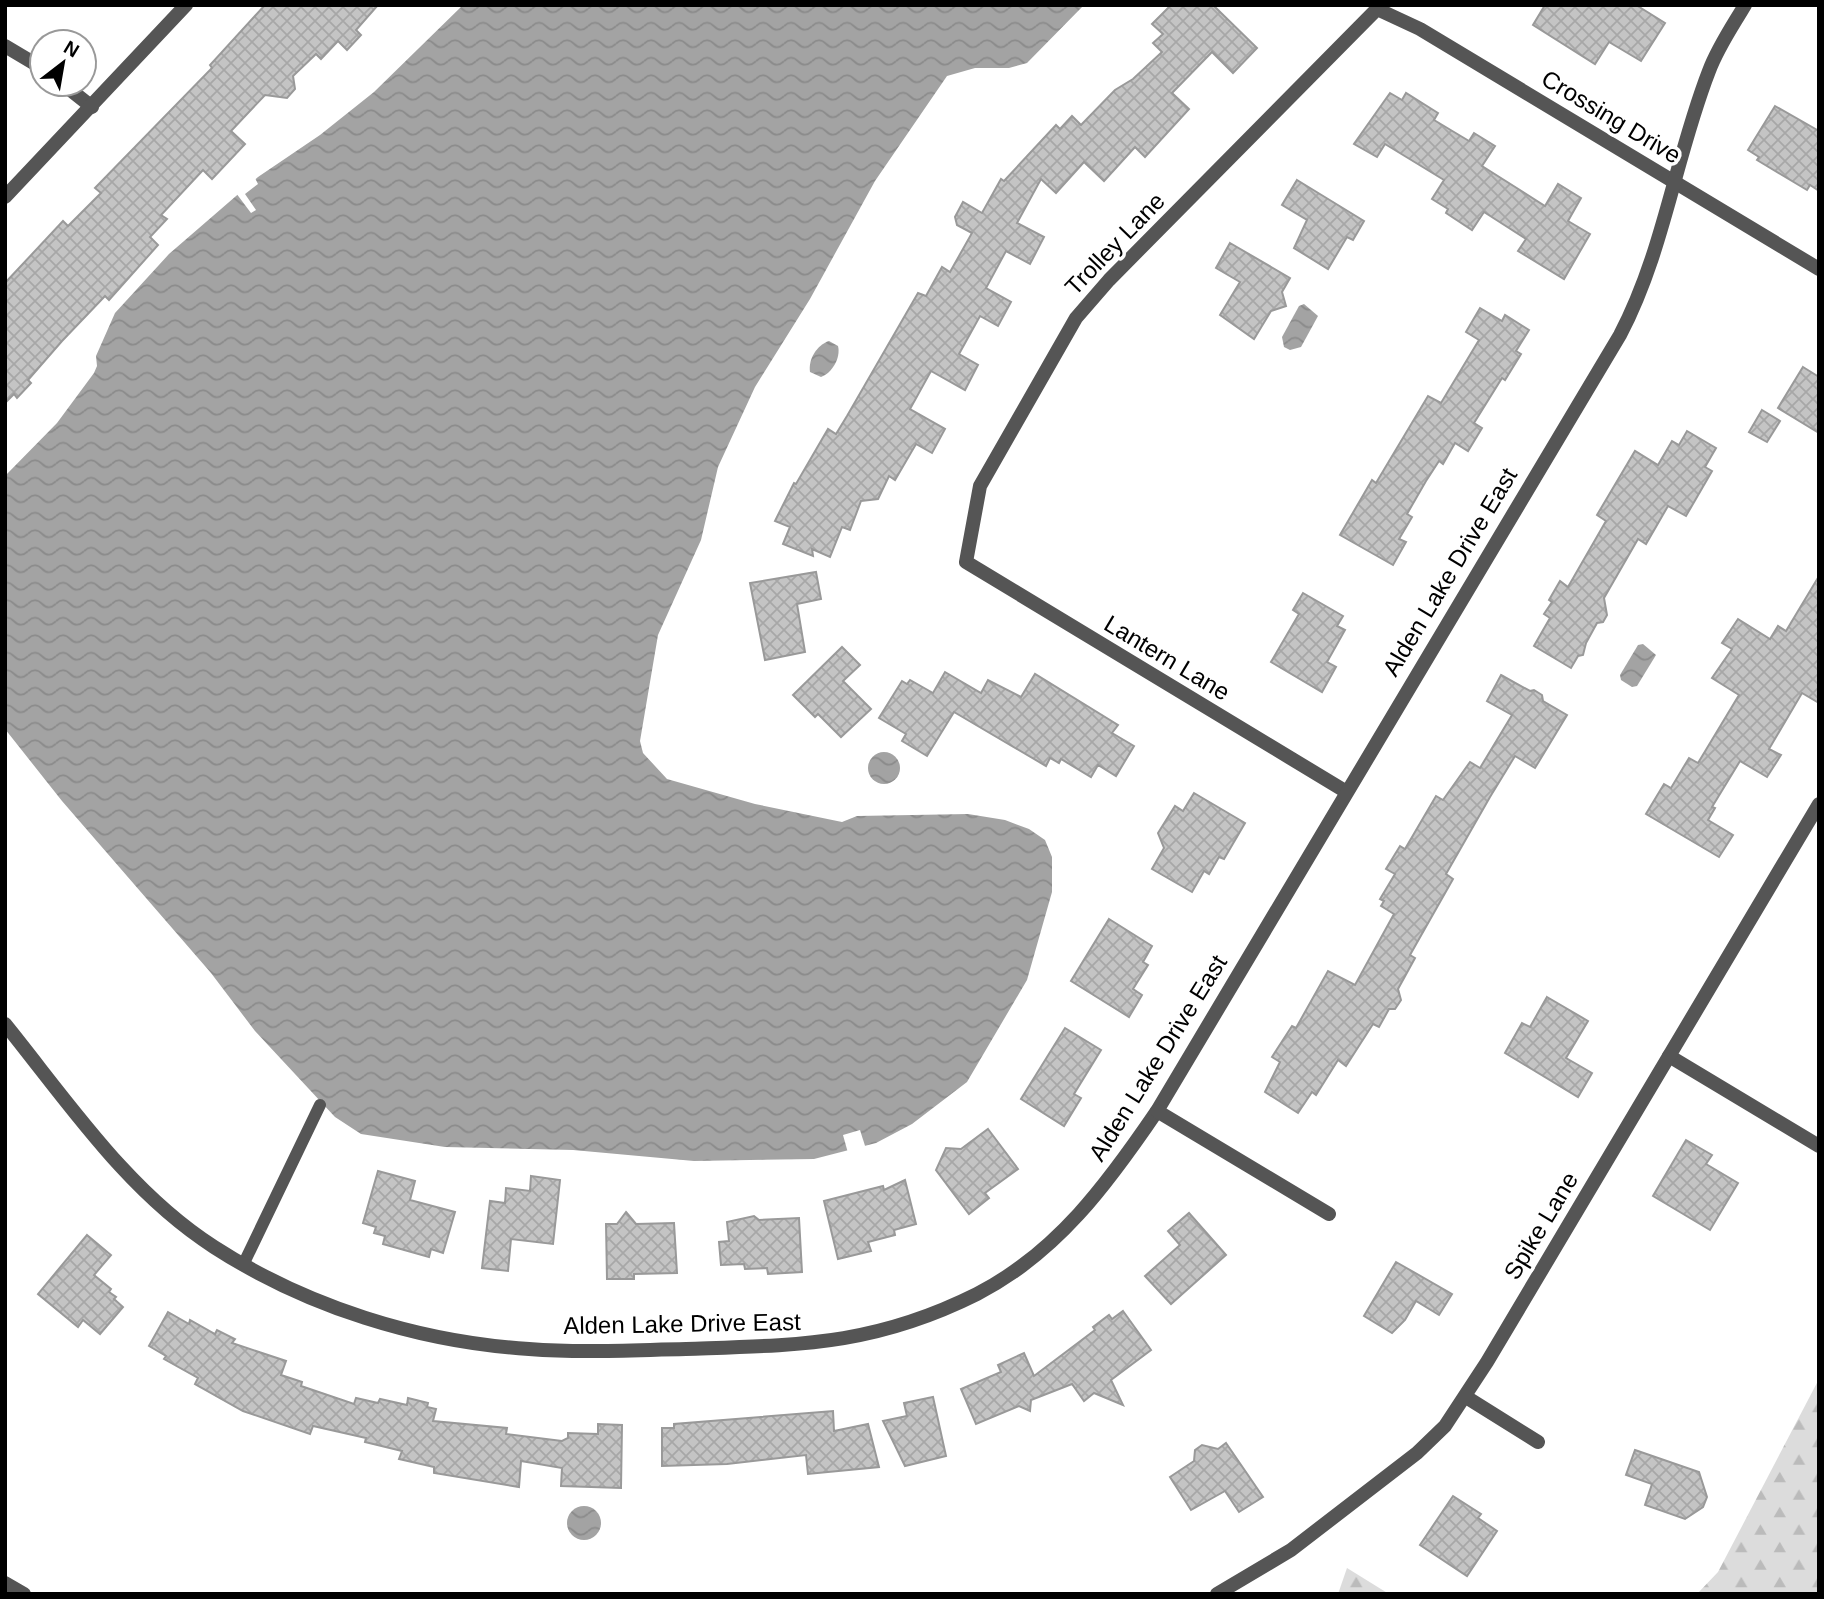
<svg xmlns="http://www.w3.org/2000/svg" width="1824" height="1599" viewBox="0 0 1824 1599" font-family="Helvetica,sans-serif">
<defs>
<pattern id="forest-firs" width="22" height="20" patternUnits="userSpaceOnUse" patternTransform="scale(1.75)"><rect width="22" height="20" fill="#dcdcdc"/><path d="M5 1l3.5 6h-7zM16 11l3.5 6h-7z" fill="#bbb"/></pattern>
<pattern id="water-waves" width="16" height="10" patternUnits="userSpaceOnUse" patternTransform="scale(1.75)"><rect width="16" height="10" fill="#a3a3a3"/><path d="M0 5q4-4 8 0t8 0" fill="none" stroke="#8b8b8b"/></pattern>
<pattern id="building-cross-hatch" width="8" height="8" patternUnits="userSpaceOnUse" patternTransform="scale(1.75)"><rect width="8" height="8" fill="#c4c4c4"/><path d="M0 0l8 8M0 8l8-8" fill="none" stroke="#a7a7a7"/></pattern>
</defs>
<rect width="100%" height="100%" fill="#fff"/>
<!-- forest -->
<g fill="url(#forest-firs)">
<path d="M1819 1379V1594H1697L1718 1572Z"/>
<path d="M1347 1568 1389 1594H1338Z"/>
</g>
<!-- water -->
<g fill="url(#water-waves)">
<path d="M463 5H1084L1027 63 1009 68H975L947 76 875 181 810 299 755 387 718 467 701 540 658 635 640 741 643 753 667 779 755 804 842 822 857 816 968 814 1005 820 1029 829 1045 840 1052 857V892L1027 980 967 1082 912 1124 876 1143 814 1159 694 1161 573 1150 445 1147 361 1134 335 1117 255 1031 211 973 62 801 5 729V476L57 423 94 373 97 366 96 356 115 313 169 254 258 177 320 135 374 92Z"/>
<path d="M1304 304 1318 316 1301 347 1290 350 1284 347 1282 337 1299 306Z"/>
<path d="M829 341 838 346C841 358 832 373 821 377L810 372C808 359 817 345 829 341Z"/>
<path d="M1643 644 1656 655 1637 686 1632 687 1621 680 1620 675 1638 645Z"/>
<circle cx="884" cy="768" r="16"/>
<circle cx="584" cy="1523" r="17"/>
</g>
<!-- pier -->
<g fill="#fff">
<path d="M255 178 258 184 245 194 256 210 251 213 236 193Z"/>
<path d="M860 1130 866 1149 848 1153 843 1135Z"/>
</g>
<!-- building -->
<g fill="url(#building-cross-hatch)" stroke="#999" stroke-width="2">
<path d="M265 5H378L356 30 361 35 347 50 338 41 321 59 316 54 293 76 295 89 287 98 265 95 231 131 245 144 212 179 203 170 161 215 167 219 150 237 158 245 109 300 105 296 62 341 28 380 31 383 17 398 14 394 5 403V283L63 221 68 226 101 193 95 188 212 68 210 65Z"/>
<path d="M1171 5H1213L1257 48 1233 73 1212 52 1172 93 1189 109 1145 157 1135 147 1104 181 1084 162 1056 193 1041 179 1017 223 1044 237 1030 264 1006 251 986 288 1011 302 998 326 980 316 959 354 978 365 965 390 931 371 910 409 945 429 932 453 916 444 895 480 889 476 878 499 861 501 850 530 842 527 830 557 812 549 813 556 783 544 790 527 775 521 794 483 796 484 828 429 836 434 847 416 918 293 926 296 942 267 950 272 972 233 957 225 955 217 963 202 982 213 1001 179 1004 181 1056 125 1060 129 1072 116 1081 125 1115 90 1133 79 1162 52 1153 43 1163 34 1152 24Z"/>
<path d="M1545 5H1636L1665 23 1641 61 1609 42 1595 64 1533 25Z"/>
<path d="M1390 93 1402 100 1406 93 1438 113 1434 120 1469 141 1474 133 1495 146 1482 166 1545 206 1558 184 1581 198 1568 221 1590 234 1564 279 1518 251 1526 239 1484 212 1472 230 1446 213 1448 209 1432 199 1444 180 1385 144 1377 157 1354 144Z"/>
<path d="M1775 106 1819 131V191L1810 185 1807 190 1757 160 1759 157 1748 150Z"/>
<path d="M1297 180 1364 221 1353 240 1347 237 1328 269 1294 248 1307 220 1282 205Z"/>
<path d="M1230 243 1290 278 1282 292 1286 306 1271 311 1254 339 1220 315 1240 282 1216 268Z"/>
<path d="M1480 308 1502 321 1505 315 1529 330 1516 351 1521 354 1505 380 1502 378 1474 423 1482 428 1468 451 1455 443 1443 464 1439 461 1426 481 1407 514 1412 517 1399 539 1406 542 1393 565 1340 535 1372 480 1376 483 1428 396 1441 403 1479 340 1466 332Z"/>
<path d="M1803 367 1819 377V433L1778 408Z"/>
<path d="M1762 410 1780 421 1767 442 1749 432Z"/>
<path d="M1687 431 1716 448 1705 467 1712 471 1686 516 1668 506 1646 544 1638 539 1604 598 1607 615 1603 622 1597 623 1586 643 1583 655 1578 656 1571 668 1534 646 1550 618 1544 614 1552 602 1549 600 1560 581 1568 587 1606 521 1597 515 1635 451 1658 465 1672 441 1679 445Z"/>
<path d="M816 572 821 599 797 604 805 652 765 660 750 583Z"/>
<path d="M1819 576V703L1802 693 1769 749 1781 755 1767 777 1740 761 1712 807 1715 808 1708 820 1733 835 1719 857 1646 814 1664 784 1671 788 1689 758 1698 763 1739 695 1712 678 1732 649 1722 643 1738 619 1770 639 1778 626 1786 631Z"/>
<path d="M1303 593 1343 616 1337 626 1345 630 1327 662 1336 667 1322 692 1271 662 1299 614 1293 610Z"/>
<path d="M842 647 860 665 843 681 871 709 841 737 818 714 815 717 793 695Z"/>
<path d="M945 672 981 693 988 680 1021 697 1035 674 1118 725 1112 733 1134 746 1116 776 1098 765 1091 777 1061 759 1059 763 1050 758 1046 766 954 712 927 756 902 741 906 734 879 718 902 681 907 684 910 680 933 693Z"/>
<path d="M1501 675 1530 691 1534 690 1542 695 1543 701 1567 715 1535 768 1515 756 1490 797 1446 874 1453 879 1410 955 1415 958 1398 989 1401 1000 1395 1009H1389L1379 1027 1373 1024 1346 1066 1338 1060 1316 1095 1312 1092 1298 1113 1265 1092 1280 1062 1272 1057 1292 1026 1296 1028 1328 971 1355 985 1394 914 1381 906 1384 901 1380 899 1395 874 1386 869 1400 846 1405 849 1436 796 1443 800 1470 762 1480 768 1512 715 1487 701Z"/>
<path d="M1194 793 1245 823 1224 859 1219 857 1209 874 1204 871 1192 892 1152 869 1164 848 1158 833 1175 806 1183 811Z"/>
<path d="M1109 919 1152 946 1143 962 1148 965 1133 989 1142 995 1129 1017 1071 981Z"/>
<path d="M1547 997 1588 1021 1566 1058 1592 1073 1578 1097 1505 1053 1522 1023 1530 1027Z"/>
<path d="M1065 1028 1101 1050 1074 1094 1081 1098 1064 1126 1021 1099Z"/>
<path d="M988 1129 1018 1169 985 1193 989 1198 969 1214 936 1170 946 1148 961 1149Z"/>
<path d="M1686 1140 1712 1155 1706 1164 1738 1183 1710 1230 1653 1196Z"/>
<path d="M378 1171 415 1181 410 1200 455 1212 443 1253 431 1249 429 1257 383 1244 385 1236 374 1233 376 1227 363 1223Z"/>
<path d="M531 1176 560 1180 553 1244 511 1239 508 1271 482 1268 490 1201 505 1203 506 1188 530 1191Z"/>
<path d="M905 1180 916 1224 894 1230 895 1235 868 1242 871 1251 838 1259 824 1201 883 1186 884 1190Z"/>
<path d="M626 1212 636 1224 674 1223 677 1273 634 1274V1279H607L606 1224H617Z"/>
<path d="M1189 1213 1226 1255 1171 1304 1145 1276 1180 1245 1168 1231Z"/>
<path d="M754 1216 759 1220 799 1218 802 1272 768 1274 767 1268 745 1269 744 1264 721 1265 719 1242 729 1241 727 1222Z"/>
<path d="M87 1235 111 1255 94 1275 111 1289 109 1292 116 1297 114 1299 123 1307 100 1334 83 1320 78 1327 38 1294Z"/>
<path d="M1396 1262 1452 1294 1439 1315 1416 1301 1405 1320 1392 1333 1364 1316Z"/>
<path d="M1123 1311 1151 1350 1111 1380 1123 1405 1094 1393 1084 1401 1072 1384 1031 1400 1030 1411 1019 1406 976 1424 961 1389 1001 1372 998 1365 1024 1353 1034 1376 1095 1330 1093 1327 1109 1315 1112 1319Z"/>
<path d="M168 1312 189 1324 190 1320 215 1334 217 1330 235 1339 232 1343 286 1361 281 1375 302 1382 301 1386 354 1404 356 1398 378 1403 380 1399 407 1405 408 1398 428 1403 427 1407 436 1409 433 1421 507 1428 506 1434 562 1441 568 1438V1433L598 1434V1424L622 1425 621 1488 561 1486 562 1468 521 1461 519 1487 434 1473V1467L399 1459 402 1451 365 1442 366 1438 313 1426 310 1434 243 1411 195 1384 198 1378 164 1359 166 1356 149 1346Z"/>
<path d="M933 1397 946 1456 905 1466 883 1421 907 1416 904 1403Z"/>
<path d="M833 1411 834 1431 868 1424 879 1467 808 1474 806 1455 727 1464 662 1466V1428H674V1424Z"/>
<path d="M1226 1443 1263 1497 1239 1512 1225 1491 1191 1510 1170 1477 1194 1461 1195 1450 1202 1445 1218 1449Z"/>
<path d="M1635 1450 1699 1472 1707 1497 1703 1507 1685 1519 1645 1505 1652 1484 1626 1475Z"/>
<path d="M1453 1496 1481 1514 1478 1518 1497 1531 1467 1576 1420 1545Z"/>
</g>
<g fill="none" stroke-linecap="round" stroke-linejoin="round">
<!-- service -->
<path stroke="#555" stroke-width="12" d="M243 1265 320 1105"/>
<!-- minor -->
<g stroke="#555" stroke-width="14">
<path d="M5 46 42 68"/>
<path d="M63 84 92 107"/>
<path d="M5 197 186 5"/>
<path d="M1345 791 966 562 980 486 1076 318 1109 280 1377 9 1420 29 1819 269"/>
<path d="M5 1024C68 1102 128 1192 214 1247 307 1307 419 1342 529 1349 582 1353 633 1350 686 1349 798 1345 873 1346 977 1294 1057 1253 1108 1183 1157 1111L1620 335C1664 251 1675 158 1709 71 1718 47 1732 27 1745 5"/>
<path d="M1669 1056 1819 1146"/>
<path d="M1157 1111 1329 1214"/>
<path d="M1466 1397 1538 1442"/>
<path d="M5 1583 24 1594"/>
<path d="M1217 1594 1291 1550 1417 1453 1445 1426 1487 1362 1819 804"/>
</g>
</g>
<g text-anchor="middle" stroke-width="7" stroke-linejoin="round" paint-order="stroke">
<!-- street labels -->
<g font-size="24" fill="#000" stroke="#fff">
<text transform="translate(1611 117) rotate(31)" y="8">Crossing Drive</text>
<text transform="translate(1115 244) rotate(-46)" y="8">Trolley Lane</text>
<text transform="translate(1450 572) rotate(-59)" y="8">Alden Lake Drive East</text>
<text transform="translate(1167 658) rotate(31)" y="8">Lantern Lane</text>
<text transform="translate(1158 1058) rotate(-58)" y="8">Alden Lake Drive East</text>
<text transform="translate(1541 1226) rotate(-59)" y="8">Spike Lane</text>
<text transform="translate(682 1324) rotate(-1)" y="8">Alden Lake Drive East</text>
</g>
</g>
<!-- border -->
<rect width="1824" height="1599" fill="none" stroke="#000000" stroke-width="14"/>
<!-- north arrow -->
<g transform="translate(63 63) rotate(31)"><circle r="33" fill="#ffffff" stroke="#999999" stroke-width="2"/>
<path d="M0-5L12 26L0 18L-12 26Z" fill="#000000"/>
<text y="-10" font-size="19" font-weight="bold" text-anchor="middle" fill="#000000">N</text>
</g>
</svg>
